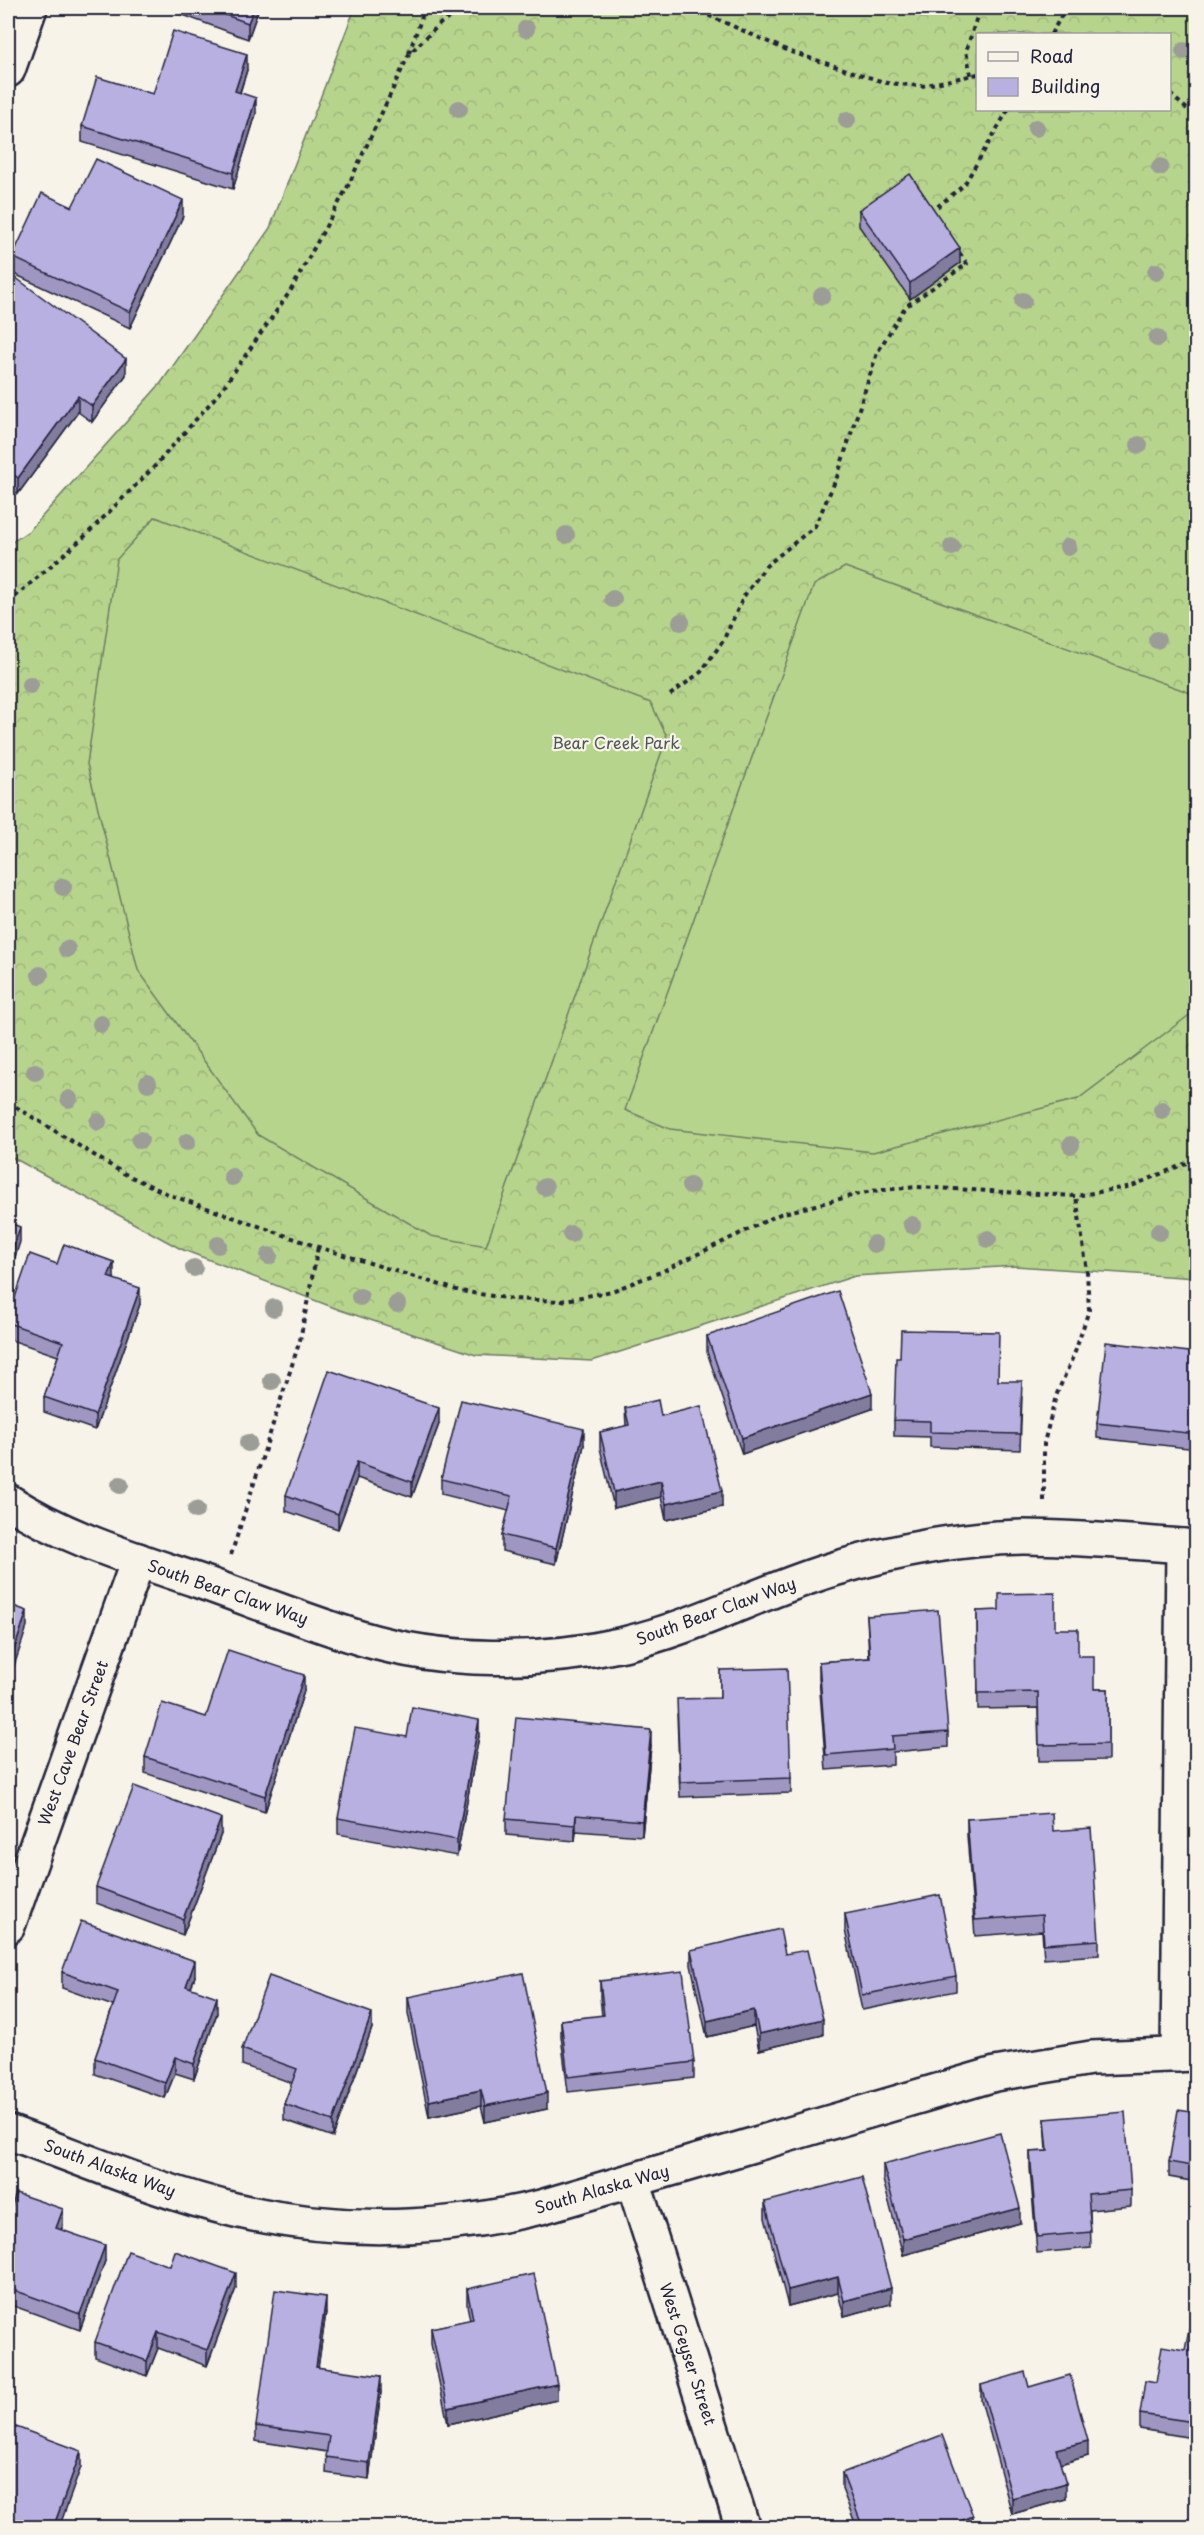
<svg xmlns="http://www.w3.org/2000/svg" width="1204" height="2535" viewBox="0 0 1204 2535" font-family="'Playpen Sans',sans-serif">
<defs>
<pattern id="forest-crowns" width="20" height="18" patternUnits="userSpaceOnUse" patternTransform="scale(1.5)"><rect width="20" height="18" fill="#b7d48c"/><path d="M2 6a3 3 0 1 1 6 0M12 15a3 3 0 1 1 6 0" fill="none" stroke="#9db67a"/></pattern>
</defs>
<rect width="100%" height="100%" fill="#f7f3e8"/>
<filter id="ink" filterUnits="userSpaceOnUse"><feTurbulence type="fractalNoise" baseFrequency=".0167" numOctaves="2"/><feDisplacementMap in="SourceGraphic" scale="12" xChannelSelector="R" yChannelSelector="G"/><feConvolveMatrix kernelMatrix="1 2 1 2 8 2 1 2 1" color-interpolation-filters="sRGB"/></filter>
<g filter="url(#ink)">
<!-- forest -->
<path fill="url(#forest-crowns)" stroke="#6c7b64" stroke-width="1.5" fill-rule="evenodd" d="M355 8H1196V1278L1015 1266 855 1276 592 1361 476 1355 340 1310 181 1249 8 1155V545L30 530 161 383 270 228ZM978 34H1170V110H978Z"/>
<!-- garden -->
<g fill="#b7d48c" stroke="#6c7b64" stroke-width="1.5">
<path d="M155 517 651 703 667 737 486 1246 431 1236 258 1135 138 970 87 764 117 559Z"/>
<path d="M845 567 1196 695V1010L1078 1099 873 1152 670 1129 625 1110 814 585Z"/>
</g>
<g fill="none" stroke-linecap="round" stroke-linejoin="round">
<defs>
<g id="minor">
<path d="M8 70 30 8"/>
<path d="M8 1501C65 1538 132 1558 196 1580 250 1599 305 1621 360 1638 443 1663 539 1663 624 1644 697 1627 763 1590 834 1569 894 1551 960 1538 1023 1537 1081 1537 1139 1543 1196 1547"/>
<path d="M8 1926 138 1560"/>
<path d="M1178 2055 1183 1546"/>
<path d="M8 2132C81 2158 159 2192 235 2210 337 2234 440 2231 541 2207L995 2074 1091 2058 1196 2054"/>
<path d="M633 2181 743 2528"/>
</g>
</defs>
<!-- minor casing -->
<use href="#minor" stroke="#22223b" stroke-width="38"/>
<!-- path -->
<g stroke="#22223b" stroke-width="4" stroke-dasharray="4.5 4.5" stroke-linecap="butt">
<path d="M692 8 791 52 887 83 922 86 978 74"/>
<path d="M1051 34 1066 8"/>
<path d="M409 53 425 8"/>
<path d="M971 75 966 51 977 17"/>
<path d="M1170 94 1196 117"/>
<path d="M933 213 932 211 964 185 1008 110"/>
<path d="M8 603 84 537 155 466 220 392 291 290 348 186 409 54 441 23 465 8"/>
<path d="M670 695 701 672 723 641 744 596 766 566 815 526 837 477 877 353 905 307 967 264 959 252"/>
<path d="M8 1102 123 1173 170 1195 318 1247 460 1291 512 1299 561 1301 612 1291 663 1271 780 1214 871 1191 917 1187 1076 1196 1132 1186 1196 1159"/>
<path d="M1044 1501V1443L1056 1396 1075 1352 1089 1310 1087 1271 1076 1196"/>
<path d="M231 1555 300 1340 318 1247"/>
</g>
<!-- minor -->
<use href="#minor" stroke="#f7f3e8" stroke-width="33"/>
</g>
<!-- trees -->
<g fill="#9b9d96">
<circle cx="526" cy="29" r="9"/>
<circle cx="1184" cy="51" r="9"/>
<circle cx="459" cy="109" r="9"/>
<circle cx="847" cy="120" r="9"/>
<circle cx="1036" cy="128" r="9"/>
<circle cx="1160" cy="167" r="9"/>
<circle cx="1156" cy="272" r="9"/>
<circle cx="822" cy="296" r="9"/>
<circle cx="1023" cy="301" r="9"/>
<circle cx="1157" cy="338" r="9"/>
<circle cx="1139" cy="445" r="9"/>
<circle cx="566" cy="535" r="9"/>
<circle cx="952" cy="547" r="9"/>
<circle cx="1068" cy="547" r="9"/>
<circle cx="613" cy="599" r="9"/>
<circle cx="681" cy="622" r="9"/>
<circle cx="1157" cy="640" r="9"/>
<circle cx="30" cy="685" r="9"/>
<circle cx="63" cy="887" r="9"/>
<circle cx="67" cy="949" r="9"/>
<circle cx="40" cy="975" r="9"/>
<circle cx="101" cy="1024" r="9"/>
<circle cx="35" cy="1072" r="9"/>
<circle cx="148" cy="1083" r="9"/>
<circle cx="69" cy="1099" r="9"/>
<circle cx="1162" cy="1110" r="9"/>
<circle cx="98" cy="1122" r="9"/>
<circle cx="140" cy="1140" r="9"/>
<circle cx="187" cy="1142" r="9"/>
<circle cx="1071" cy="1145" r="9"/>
<circle cx="232" cy="1177" r="9"/>
<circle cx="690" cy="1186" r="9"/>
<circle cx="545" cy="1187" r="9"/>
<circle cx="912" cy="1225" r="9"/>
<circle cx="1159" cy="1232" r="9"/>
<circle cx="571" cy="1234" r="9"/>
<circle cx="988" cy="1239" r="9"/>
<circle cx="874" cy="1244" r="9"/>
<circle cx="218" cy="1245" r="9"/>
<circle cx="269" cy="1256" r="9"/>
<circle cx="194" cy="1268" r="9"/>
<circle cx="360" cy="1297" r="9"/>
<circle cx="397" cy="1304" r="9"/>
<circle cx="274" cy="1308" r="9"/>
<circle cx="272" cy="1381" r="9"/>
<circle cx="248" cy="1443" r="9"/>
<circle cx="120" cy="1485" r="9"/>
<circle cx="196" cy="1510" r="9"/>
</g>
<!-- wall -->
<g fill="#9f97c2" stroke="#22223b" stroke-width="1.5">
<path d="M164 8H259L248 39Z"/>
<path d="M247 70 240 93 256 114 233 189 82 142V126L153 94Z"/>
<path d="M72 207 183 216 130 328 12 273V257Z"/>
<path d="M859 210 960 263 910 299 859 226Z"/>
<path d="M8 272 126 375 92 422 78 412 18 494 8 486Z"/>
<path d="M57 1264 114 1278 113 1279 140 1304 95 1430 44 1412V1397L58 1356 8 1339V1318Z"/>
<path d="M707 1336 872 1409 742 1454 707 1352Z"/>
<path d="M1197 1353V1449L1097 1438V1423Z"/>
<path d="M999 1381 1022 1397 1020 1450 930 1447V1437L894 1436V1420Z"/>
<path d="M625 1408 661 1416 722 1507 666 1520 661 1497 614 1508 600 1448V1432L626 1426Z"/>
<path d="M439 1424 412 1497 357 1478 338 1529 286 1511V1495Z"/>
<path d="M584 1445 556 1564 502 1551V1535L509 1511 441 1494V1479Z"/>
<path d="M977 1611 1055 1629 1078 1656 1094 1689H1108V1760L1039 1761 1038 1708 978 1709Z"/>
<path d="M867 1616 948 1732V1747L893 1752V1765L826 1770 819 1678V1662L869 1658Z"/>
<path d="M720 1670 791 1778V1793L680 1797 677 1714 720 1698Z"/>
<path d="M304 1691 265 1812 145 1773V1757L206 1717Z"/>
<path d="M479 1736 457 1856 338 1834V1818L407 1737Z"/>
<path d="M651 1746 642 1836 576 1831 575 1841 506 1835V1819Z"/>
<path d="M967 1819 1053 1831 1099 1940V1955L1044 1959 1042 1931 975 1936 967 1835Z"/>
<path d="M221 1834 183 1935 96 1903V1887Z"/>
<path d="M845 1914 956 1976V1991L862 2010 845 1930Z"/>
<path d="M691 1950 785 1954 823 2035 759 2050 754 2026 707 2037 691 1965Z"/>
<path d="M62 1972 195 1976 191 1988 217 2013 194 2079 175 2073 165 2098 95 2074V2058L113 2006 62 1988Z"/>
<path d="M600 1981 694 2062V2078L568 2092 561 2036V2020L602 2016 600 1997Z"/>
<path d="M408 1997 547 2109 485 2122 481 2106 429 2117 408 2013Z"/>
<path d="M372 2028 333 2137 284 2120V2104L292 2083 242 2065V2049Z"/>
<path d="M1197 2113V2182L1169 2177V2162Z"/>
<path d="M1045 2119 1131 2190V2206L1090 2210 1091 2248 1037 2253 1030 2168V2152L1047 2151Z"/>
<path d="M883 2164 1020 2223 903 2255 883 2180Z"/>
<path d="M765 2202 891 2304 844 2316 838 2293 788 2306 765 2218Z"/>
<path d="M8 2217 63 2225 61 2230 105 2261 80 2330 8 2304Z"/>
<path d="M170 2266 236 2288 207 2366 158 2348 147 2376 95 2357V2342Z"/>
<path d="M467 2289 557 2400 448 2424 431 2344V2328L470 2320 467 2305Z"/>
<path d="M326 2312 318 2367 381 2392 369 2479 326 2473 327 2452 256 2441V2426Z"/>
<path d="M1197 2326V2456H1191L1192 2438 1140 2429V2414L1156 2383 1185 2350Z"/>
<path d="M981 2385 1029 2387 1088 2456 1060 2464 1066 2499 1012 2514 981 2400Z"/>
<path d="M842 2473 973 2528H857L842 2489Z"/>
</g>
<!-- shaded-wall -->
<g fill="#827b9e" stroke="#22223b" stroke-width="1.5">
<path d="M254 8H259L248 39V23Z"/>
<path d="M247 54V70L235 107V91Z"/>
<path d="M256 98V114L233 189V173Z"/>
<path d="M183 200V216L130 328V312Z"/>
<path d="M960 248V263L910 299V283Z"/>
<path d="M126 359V375L92 422V406Z"/>
<path d="M78 396V412L18 494V478Z"/>
<path d="M20 1227V1242L8 1279V1263Z"/>
<path d="M114 1262V1278L108 1293V1277Z"/>
<path d="M140 1288V1304L95 1430V1415Z"/>
<path d="M872 1393V1409L742 1454V1438Z"/>
<path d="M439 1408V1424L412 1497V1482Z"/>
<path d="M584 1429V1445L556 1564V1548Z"/>
<path d="M357 1462V1478L338 1529V1514Z"/>
<path d="M661 1481V1497L614 1508V1492Z"/>
<path d="M722 1491V1507L666 1520V1504Z"/>
<path d="M27 1611V1627L8 1684V1668Z"/>
<path d="M304 1675V1691L265 1812V1796Z"/>
<path d="M479 1720V1736L457 1856V1840Z"/>
<path d="M651 1730V1746L642 1836V1821Z"/>
<path d="M576 1815V1831L575 1841V1825Z"/>
<path d="M221 1818V1834L183 1935V1919Z"/>
<path d="M195 1961V1976L186 2002V1986Z"/>
<path d="M217 1997V2013L194 2079V2064Z"/>
<path d="M754 2010V2026L707 2037V2021Z"/>
<path d="M372 2013V2028L333 2137V2121Z"/>
<path d="M823 2019V2035L759 2050V2034Z"/>
<path d="M175 2057V2073L165 2098V2083Z"/>
<path d="M481 2090V2106L429 2117V2101Z"/>
<path d="M547 2093V2109L485 2122V2106Z"/>
<path d="M1020 2208V2223L903 2255V2239Z"/>
<path d="M63 2209V2225L56 2244V2228Z"/>
<path d="M105 2245V2261L80 2330V2314Z"/>
<path d="M236 2273V2288L207 2366V2350Z"/>
<path d="M838 2277V2293L788 2306V2290Z"/>
<path d="M891 2288V2304L844 2316V2301Z"/>
<path d="M326 2297V2312L316 2383V2367Z"/>
<path d="M158 2332V2348L147 2376V2361Z"/>
<path d="M381 2376V2392L369 2479V2463Z"/>
<path d="M557 2384V2400L448 2424V2408Z"/>
<path d="M1088 2441V2456L1056 2465V2449Z"/>
<path d="M81 2451V2467L59 2528H53Z"/>
<path d="M1066 2483V2499L1012 2514V2498Z"/>
<path d="M973 2516V2528H943Z"/>
</g>
<!-- building -->
<g fill="#b9b0e2" stroke="#22223b" stroke-width="1.5">
<path d="M206 8H254L248 23Z"/>
<path d="M173 31 247 54 235 91 256 98 233 173 82 126 97 77 153 94Z"/>
<path d="M96 159 183 200 130 312 12 257 42 193 72 207Z"/>
<path d="M910 174 960 248 910 283 859 210Z"/>
<path d="M8 272 126 359 92 406 78 396 18 478 8 470V368L16 357 8 350Z"/>
<path d="M8 1222 20 1227 8 1263Z"/>
<path d="M64 1244 114 1262 108 1277 140 1288 95 1415 44 1397 63 1342 8 1323V1318L30 1254 57 1264Z"/>
<path d="M838 1291 872 1393 742 1438 707 1336Z"/>
<path d="M901 1330 999 1332 998 1381H1022L1020 1434 930 1432V1421L894 1420 896 1358H900Z"/>
<path d="M1106 1342 1197 1353V1434L1097 1423Z"/>
<path d="M329 1370 439 1408 412 1482 357 1462 338 1514 286 1495Z"/>
<path d="M461 1400 584 1429 556 1548 502 1535 512 1496 441 1479Z"/>
<path d="M658 1400 661 1416 701 1406 722 1491 666 1504 661 1481 614 1492 600 1432 629 1425 625 1408Z"/>
<path d="M1055 1593V1629H1078V1656H1094V1689H1108V1744L1039 1745 1038 1692 978 1693 977 1611 999 1610V1594Z"/>
<path d="M8 1604 27 1611 8 1668Z"/>
<path d="M938 1610 948 1732 892 1736 893 1749 826 1755 819 1662 870 1658 867 1616Z"/>
<path d="M228 1650 304 1675 265 1796 145 1757 162 1703 206 1717Z"/>
<path d="M787 1668 791 1778 680 1782 677 1699 720 1698V1670Z"/>
<path d="M412 1707 479 1720 457 1840 338 1818 355 1728 407 1737Z"/>
<path d="M516 1717 651 1730 642 1821 576 1815 575 1825 506 1819Z"/>
<path d="M134 1786 221 1818 183 1919 96 1887Z"/>
<path d="M1052 1813 1053 1831 1091 1828 1099 1940 1044 1944 1042 1915 975 1920 967 1819Z"/>
<path d="M940 1895 956 1976 862 1995 845 1914Z"/>
<path d="M81 1921 195 1961 186 1986 217 1997 194 2064 175 2057 165 2083 95 2058 118 1992 62 1972Z"/>
<path d="M780 1929 785 1954 807 1950 823 2019 759 2034 754 2010 707 2021 691 1950Z"/>
<path d="M683 1971 694 2062 568 2077 561 2020 604 2015 600 1981Z"/>
<path d="M523 1973 547 2093 485 2106 481 2090 429 2101 408 1997Z"/>
<path d="M269 1976 372 2013 333 2121 284 2104 297 2069 242 2049Z"/>
<path d="M1178 2110 1197 2113V2167L1169 2162Z"/>
<path d="M1125 2112 1131 2190 1088 2194 1091 2232 1037 2237 1030 2152 1048 2151 1045 2119Z"/>
<path d="M1000 2133 1020 2208 903 2239 883 2164Z"/>
<path d="M862 2177 891 2288 844 2301 838 2277 788 2290 765 2202Z"/>
<path d="M16 2193 63 2209 56 2228 105 2245 80 2314 8 2288V2217Z"/>
<path d="M128 2251 170 2266 175 2251 236 2273 207 2350 158 2332 147 2361 95 2342Z"/>
<path d="M534 2274 557 2384 448 2408 431 2328 473 2319 467 2289Z"/>
<path d="M275 2290 326 2297 316 2367 381 2376 369 2463 326 2457 329 2436 256 2426Z"/>
<path d="M1190 2325 1197 2326V2441L1191 2440 1194 2422 1140 2414 1145 2381 1156 2383 1162 2346 1185 2350Z"/>
<path d="M1025 2372 1029 2387 1070 2375 1088 2441 1056 2449 1066 2483 1012 2498 981 2385Z"/>
<path d="M8 2424 81 2451 53 2528H8Z"/>
<path d="M942 2435 973 2516 943 2528H863L842 2473Z"/>
</g>
</g>
<g text-anchor="middle" stroke-width="4.5" stroke-linejoin="round" paint-order="stroke">
<!-- park labels -->
<g font-size="16" fill="#4f5753" stroke="#f7f3e8">
<text x="616" y="749">Bear Creek Park</text>
</g>
<!-- street labels -->
<g font-size="16" fill="#22223b" stroke="#f7f3e8">
<text transform="translate(228 1592) rotate(19)" y="6">South Bear Claw Way</text>
<text transform="translate(716 1611) rotate(-20)" y="6">South Bear Claw Way</text>
<text transform="translate(73 1743) rotate(-70)" y="6">West Cave Bear Street</text>
<text transform="translate(110 2168) rotate(20)" y="6">South Alaska Way</text>
<text transform="translate(602 2189) rotate(-16)" y="6">South Alaska Way</text>
<text transform="translate(688 2354) rotate(72)" y="6">West Geyser Street</text>
</g>
</g>
<!-- margin -->
<rect width="1204" height="2535" fill="none" stroke="#f7f3e8" stroke-width="30"/>
<rect x="15" y="15" width="1174" height="2505" fill="none" stroke="#22223b" stroke-width="2" filter="url(#ink)"/>
<!-- legend -->
<rect x="976" y="33" width="195" height="78" fill="#f7f3e8" stroke="#a29fa3" stroke-width="1.5"/>
<rect x="988" y="52" width="30" height="9" fill="#f7f3e8" stroke="#a29fa3" stroke-width="1.5"/>
<text x="1030" y="63" font-size="18" fill="#22223b">Road</text>
<rect x="988" y="78" width="30" height="18" fill="#b9b0e2" stroke="#a29fa3" stroke-width="1.5"/>
<text x="1030" y="93" font-size="18" fill="#22223b">Building</text>
</svg>
